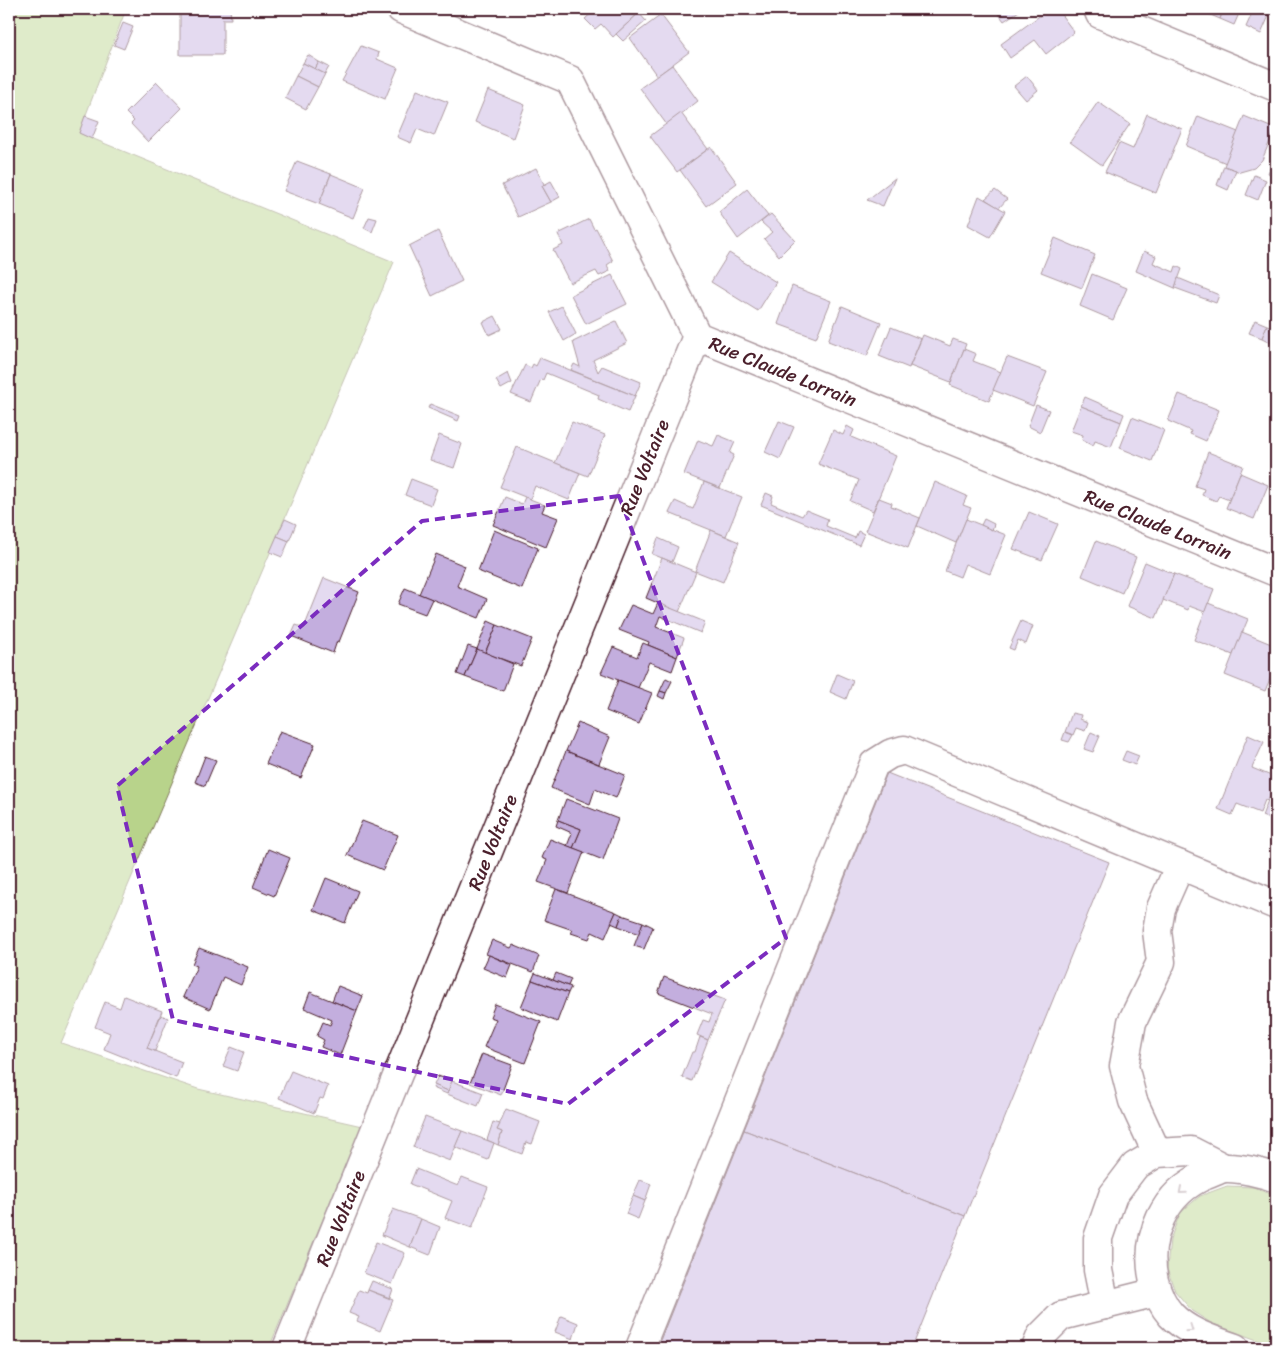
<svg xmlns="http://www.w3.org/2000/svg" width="1285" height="1357" viewBox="0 0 1285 1357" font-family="Sriracha,sans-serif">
<rect width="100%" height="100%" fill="#fff"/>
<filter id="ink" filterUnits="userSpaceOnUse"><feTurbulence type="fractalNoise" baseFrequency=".02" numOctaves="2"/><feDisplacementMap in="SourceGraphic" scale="10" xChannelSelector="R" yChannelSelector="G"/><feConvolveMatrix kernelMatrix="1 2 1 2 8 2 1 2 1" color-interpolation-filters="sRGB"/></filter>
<g filter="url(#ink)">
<!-- green -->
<g fill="#b8d38b" stroke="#81795b">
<path d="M9 9H126L79 133 394 262 61 1043 198 1089 362 1126 269 1348H9Z"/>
<path d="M1227 1186 1253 1187 1276 1196V1347L1211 1323 1192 1311 1175 1291 1167 1269 1170 1240 1180 1213 1200 1196Z"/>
</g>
<!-- building -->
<g fill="#c3aede" stroke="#4a1f2b">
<path d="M180 9H230L231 19H223V55H180Z"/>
<path d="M596 9H643L613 37 601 24 595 29 585 19Z"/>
<path d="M995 9H1022L1004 21Z"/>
<path d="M1049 9H1057L1074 32 1046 54 1035 40 1010 58 1001 44Z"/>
<path d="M1208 9H1216L1223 11 1220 19 1206 13Z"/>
<path d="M1216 9H1241L1234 25 1220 19 1223 11Z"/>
<path d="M1254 9H1272L1261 34 1246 27Z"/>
<path d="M639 13 646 21 623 41 616 34Z"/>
<path d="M661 15 689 52 657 76 630 38Z"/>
<path d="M123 23 133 27 124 49 114 45Z"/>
<path d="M361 46 379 53 377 59 398 68 385 99 342 81Z"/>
<path d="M308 55 319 62 315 69 303 63Z"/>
<path d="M319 62 329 67 325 74 315 69Z"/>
<path d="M303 63 325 74 318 87 296 76Z"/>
<path d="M672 65 698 101 667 125 640 88Z"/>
<path d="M296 76 318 87 306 109 285 98Z"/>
<path d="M1027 76 1038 90 1026 100 1014 86Z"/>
<path d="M157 82 182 108 148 142 131 124 134 121 126 113Z"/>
<path d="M417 90 448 102 434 136 417 129 411 143 397 137Z"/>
<path d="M488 90 525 105 513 138 475 122Z"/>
<path d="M1098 102 1130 124 1102 165 1070 142Z"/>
<path d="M681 113 708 149 677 172 650 136Z"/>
<path d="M1147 114 1182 129 1156 193 1105 172 1119 143 1133 149Z"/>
<path d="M85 116 99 121 92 139 79 133Z"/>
<path d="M1198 116 1238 132 1226 163 1186 146Z"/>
<path d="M1244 116 1275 129 1262 160 1254 168 1240 172 1224 166Z"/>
<path d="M711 147 737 183 706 206 680 170Z"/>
<path d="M1276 154V176L1268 173Z"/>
<path d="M297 161 331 174 319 204 284 191Z"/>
<path d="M1224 166 1236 170 1228 190 1217 185Z"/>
<path d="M536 168 544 184 542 186 551 202 518 217 502 185Z"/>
<path d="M331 174 365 188 353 218 319 204Z"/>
<path d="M1254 175 1266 180 1258 200 1246 195Z"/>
<path d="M895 178 883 206 867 200Z"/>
<path d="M551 181 560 197 551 202 542 186Z"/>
<path d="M747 189 768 216 738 239 719 212Z"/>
<path d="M995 190 1007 199 999 208 985 199Z"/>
<path d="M979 196 1005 211 990 237 968 225Z"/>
<path d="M771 214 795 240 779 256 764 239 772 232 761 222Z"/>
<path d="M369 217 377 219 372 232 364 228Z"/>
<path d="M589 219 594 229 596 228 613 261 607 265 610 271 599 276 596 271 570 283 553 250 563 245 558 234Z"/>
<path d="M438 231 462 281 432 296 409 246Z"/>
<path d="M1055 238 1095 255 1082 288 1041 272Z"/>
<path d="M1144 251 1156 256 1153 263 1174 272 1176 266 1182 269 1175 288 1136 271Z"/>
<path d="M729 253 776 282 758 311 711 282Z"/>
<path d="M1092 274 1127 288 1113 320 1080 306Z"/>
<path d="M612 275 627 304 586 324 571 295Z"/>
<path d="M1178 278 1219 295 1216 303 1175 288Z"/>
<path d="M792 286 831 301 816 338 778 324Z"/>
<path d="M562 306 576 334 564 341 549 312Z"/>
<path d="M842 306 881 322 867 356 828 341Z"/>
<path d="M495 316 502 329 489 335 483 322Z"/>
<path d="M1255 320 1267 325 1262 338 1249 333Z"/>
<path d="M616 321 627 343 593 360 598 372 602 366 641 382 635 396 571 370 574 364 580 367 573 342Z"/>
<path d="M1267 325 1276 328V345L1262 338Z"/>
<path d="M891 327 921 339 909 368 879 356Z"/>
<path d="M923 335 950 346 953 339 966 344 951 382 910 366Z"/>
<path d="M964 349 976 354 973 361 1001 372 989 401 950 385Z"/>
<path d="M1007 357 1047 372 1033 406 993 390Z"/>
<path d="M540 358 635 396 628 412 598 399 599 395 546 373 543 380 541 379 531 402 511 394 525 365 531 368 533 364 536 366Z"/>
<path d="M508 373 512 383 501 389 496 380Z"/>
<path d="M1179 394 1219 410 1206 441 1190 434 1191 431 1168 421Z"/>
<path d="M1085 397 1124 414 1121 422 1081 406Z"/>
<path d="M430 404 460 416 458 421 428 408Z"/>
<path d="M1036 405 1049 410 1040 432 1028 426Z"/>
<path d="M1081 406 1121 422 1111 447 1095 441 1093 446 1082 440 1083 435 1071 431Z"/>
<path d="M1132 417 1164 430 1152 461 1120 448Z"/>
<path d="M779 421 794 427 780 459 765 452Z"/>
<path d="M572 422 605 435 588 476 555 463Z"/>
<path d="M847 426 854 430 851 437 896 456 873 511 850 501 859 480 818 464 833 430 843 435Z"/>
<path d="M439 435 462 444 454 468 430 460Z"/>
<path d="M718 435 735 442 730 453 734 455 720 488 684 474 698 440 713 446Z"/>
<path d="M517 447 580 473 569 500 535 486 530 499 500 487Z"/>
<path d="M1208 452 1243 466 1229 500 1219 496 1216 501 1202 495 1204 489 1195 486Z"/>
<path d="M1240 473 1268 485 1254 519 1226 508Z"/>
<path d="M411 479 437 489 431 505 405 495Z"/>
<path d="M704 482 742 497 726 536 669 513 675 501 693 509Z"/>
<path d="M935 482 967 496 963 505 971 508 956 543 917 526Z"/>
<path d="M766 493 773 496 771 503 802 516 806 510 828 519 826 526 855 538 858 531 864 534 859 545 761 505Z"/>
<path d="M505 497 522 504 525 497 545 505 542 512 558 518 546 547 493 525Z"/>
<path d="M879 498 892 503 891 506 920 518 908 548 865 531Z"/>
<path d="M1029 512 1058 524 1042 560 1013 549Z"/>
<path d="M285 519 296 524 289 541 277 536Z"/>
<path d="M966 519 1006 535 990 574 965 564 960 577 945 571Z"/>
<path d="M984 519 994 524 992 530 981 525Z"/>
<path d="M494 530 538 548 522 589 478 571Z"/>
<path d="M711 530 739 542 723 582 695 571Z"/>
<path d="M277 536 289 541 282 557 270 552Z"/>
<path d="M658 538 678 547 672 562 652 554Z"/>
<path d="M1096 541 1136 557 1122 593 1082 576Z"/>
<path d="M436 554 465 566 457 586 487 599 479 618 419 594Z"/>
<path d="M662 558 696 572 679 612 646 598Z"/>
<path d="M1145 562 1174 574 1156 618 1127 606Z"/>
<path d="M1174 574 1214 589 1205 612 1189 606 1188 610 1163 600Z"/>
<path d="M324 578 359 592 339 642 337 641 333 653 291 636 296 625 304 628Z"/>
<path d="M405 588 432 599 425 614 398 604Z"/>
<path d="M658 603 705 622 701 633 660 616 656 627 684 638 677 657 648 645 649 642 619 630 631 605 653 614Z"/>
<path d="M1208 603 1248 619 1233 655 1194 640Z"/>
<path d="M488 621 497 625 485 653 477 649Z"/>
<path d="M1021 621 1033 626 1026 644 1018 640 1014 650 1009 648Z"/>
<path d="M497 625 532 639 521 666 485 653Z"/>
<path d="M1242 632 1276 646V664L1265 691 1225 675Z"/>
<path d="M643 643 677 657 672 671 649 662 638 688 601 673 613 647 637 657Z"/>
<path d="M468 646 477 649 465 677 457 674Z"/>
<path d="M477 649 513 664 503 691 465 677Z"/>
<path d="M837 674 853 681 846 699 830 692Z"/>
<path d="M666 678 672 681 666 693 660 691Z"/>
<path d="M618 680 652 693 639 724 606 711Z"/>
<path d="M660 691 666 693 664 699 658 696Z"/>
<path d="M1072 713 1081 715 1080 719 1088 722 1085 731 1076 728 1073 735 1065 732Z"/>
<path d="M578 723 610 737 599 764 566 751Z"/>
<path d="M280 731 315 744 301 778 266 764Z"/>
<path d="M1065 732 1073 735 1069 742 1062 740Z"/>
<path d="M1091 732 1100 736 1093 752 1084 749Z"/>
<path d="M1248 735 1264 742 1252 768 1276 778V779L1268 801 1265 800 1260 813 1237 804 1232 815 1218 809Z"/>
<path d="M566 751 625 775 616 798 595 789 590 804 551 788Z"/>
<path d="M1126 751 1139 756 1135 765 1122 760Z"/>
<path d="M205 756 216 760 205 786 195 782Z"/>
<path d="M887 773 1109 862 965 1216 744 1130Z"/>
<path d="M1276 779V807L1271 820 1262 816Z"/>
<path d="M566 799 618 819 603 860 573 848 581 829 558 820Z"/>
<path d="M558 820 581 829 573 848 567 846 572 833 556 826Z"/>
<path d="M362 821 398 835 383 870 347 855Z"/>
<path d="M550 839 584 852 568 893 538 882 547 860 542 858Z"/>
<path d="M268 849 290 858 274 896 253 887Z"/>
<path d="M326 878 358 891 345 923 313 910Z"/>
<path d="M556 889 616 912 605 938 592 932 589 939 571 933 573 930 544 920Z"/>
<path d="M616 912 622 915 618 926 611 923Z"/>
<path d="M622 915 643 922 639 934 618 926Z"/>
<path d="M643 922 653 927 644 949 634 946Z"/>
<path d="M492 940 511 948 513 945 539 956 533 972 486 954Z"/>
<path d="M199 948 248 967 241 985 223 977 210 1009 183 997 197 966 192 964Z"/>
<path d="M489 955 512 965 507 978 483 968Z"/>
<path d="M535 973 571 987 568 993 532 980Z"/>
<path d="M556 973 571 979 568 986 553 980Z"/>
<path d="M664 977 725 1000 708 1040 697 1035 703 1020 709 1022 712 1014 658 993Z"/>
<path d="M532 980 568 993 557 1022 521 1007Z"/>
<path d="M338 986 363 996 357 1011 332 1001Z"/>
<path d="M310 992 357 1011 340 1055 321 1047 324 1040 317 1036 323 1022 330 1025 332 1020 304 1008Z"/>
<path d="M124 996 162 1011 147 1048 182 1062 176 1078 104 1049 110 1033 95 1027 105 1002 120 1008Z"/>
<path d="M495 1004 541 1022 525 1063 484 1047 496 1019 490 1017Z"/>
<path d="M161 1015 168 1018 155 1051 147 1048Z"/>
<path d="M700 1037 708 1040 692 1081 682 1077 692 1052H695Z"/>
<path d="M231 1047 244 1052 237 1071 223 1066Z"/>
<path d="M482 1054 512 1065 501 1095 470 1083Z"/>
<path d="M291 1071 328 1086 323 1099 320 1098 314 1113 279 1098Z"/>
<path d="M438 1076 452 1081 448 1091 434 1085Z"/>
<path d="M452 1081 483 1093 478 1106 447 1094Z"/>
<path d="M434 1085 448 1091 447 1094 433 1088Z"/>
<path d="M506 1109 540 1122 532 1144 526 1142 522 1154 498 1145 502 1132 497 1130Z"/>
<path d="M425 1117 462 1131 450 1161 413 1147Z"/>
<path d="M493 1122 500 1124 497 1130 502 1132 498 1145 487 1140Z"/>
<path d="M744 1130 965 1216 912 1348H657Z"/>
<path d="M462 1131 494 1143 488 1160 455 1147Z"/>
<path d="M416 1169 458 1186 462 1177 488 1187 472 1228 445 1218 452 1201 410 1184Z"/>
<path d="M640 1180 651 1184 645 1201 633 1196Z"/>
<path d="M633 1196 645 1201 638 1219 626 1214Z"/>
<path d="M393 1209 421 1219 410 1247 382 1235Z"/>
<path d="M421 1219 440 1227 430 1255 410 1247Z"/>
<path d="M376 1242 405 1253 392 1284 364 1273Z"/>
<path d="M372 1281 393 1289 390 1298 368 1290Z"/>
<path d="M359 1290 367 1293 368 1290 393 1300 380 1331 357 1321 359 1317 349 1313Z"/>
<path d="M561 1316 578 1323 573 1339 555 1332Z"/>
</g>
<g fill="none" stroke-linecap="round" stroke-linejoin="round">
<defs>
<g id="minor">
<path d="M401 9 570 80 697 336 1276 572"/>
<path d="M1098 9 1100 14 1276 87"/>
<path d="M1157 1153 1133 1101 1124 1066 1132 1022 1161 962 1157 931 1161 908 1180 865"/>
<path d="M1105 1305 1098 1270V1238L1113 1195 1135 1166 1157 1153 1191 1151 1224 1168"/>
<path d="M287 1348 697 336"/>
<path d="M640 1348 874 764 890 754 904 750 1276 905"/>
<path d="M1036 1348 1041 1336 1061 1316 1157 1292"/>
<path d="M1235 1348C1213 1340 1188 1333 1171 1315 1163 1306 1157 1292 1154 1281 1144 1238 1164 1192 1206 1175 1212 1173 1219 1169 1224 1168 1239 1167 1263 1173 1276 1178"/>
</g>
</defs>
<!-- minor casing -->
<use href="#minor" stroke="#4a1f2b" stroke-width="31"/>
<!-- minor -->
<use href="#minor" stroke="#fff" stroke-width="28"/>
</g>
<!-- one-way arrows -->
<defs><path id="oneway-chevron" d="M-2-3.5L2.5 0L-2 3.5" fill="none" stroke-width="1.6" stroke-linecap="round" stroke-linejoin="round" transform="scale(1.25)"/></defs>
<g stroke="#ae9aa0">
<use href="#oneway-chevron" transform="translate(1182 1191) rotate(139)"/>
<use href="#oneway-chevron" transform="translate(1190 1329) rotate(35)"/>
</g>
</g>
<!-- marked area -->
<path d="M0 0H1285V1357H0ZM619 496 786 938 568 1104 173 1020 117 786 422 521Z" fill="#fff" fill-opacity=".55" fill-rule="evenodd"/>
<path fill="none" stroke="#7b2cbf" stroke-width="4" stroke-dasharray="10 6" stroke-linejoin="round" d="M619 496 786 938 568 1104 173 1020 117 786 422 521Z"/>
<g text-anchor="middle" stroke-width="4" stroke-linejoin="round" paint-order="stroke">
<!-- street labels -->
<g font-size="19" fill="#4a1f2b" stroke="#fff">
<text transform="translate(783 371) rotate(22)" y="7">Rue Claude Lorrain</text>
<text transform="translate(644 467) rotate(-68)" y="7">Rue Voltaire</text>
<text transform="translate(1158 524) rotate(22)" y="7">Rue Claude Lorrain</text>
<text transform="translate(492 842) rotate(-68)" y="7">Rue Voltaire</text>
<text transform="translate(340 1218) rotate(-68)" y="7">Rue Voltaire</text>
</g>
</g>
<!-- margin -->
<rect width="1285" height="1357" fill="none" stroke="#fff" stroke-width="30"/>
<rect x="15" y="15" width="1255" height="1327" fill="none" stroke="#4a1f2b" stroke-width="2" filter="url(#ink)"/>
</svg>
